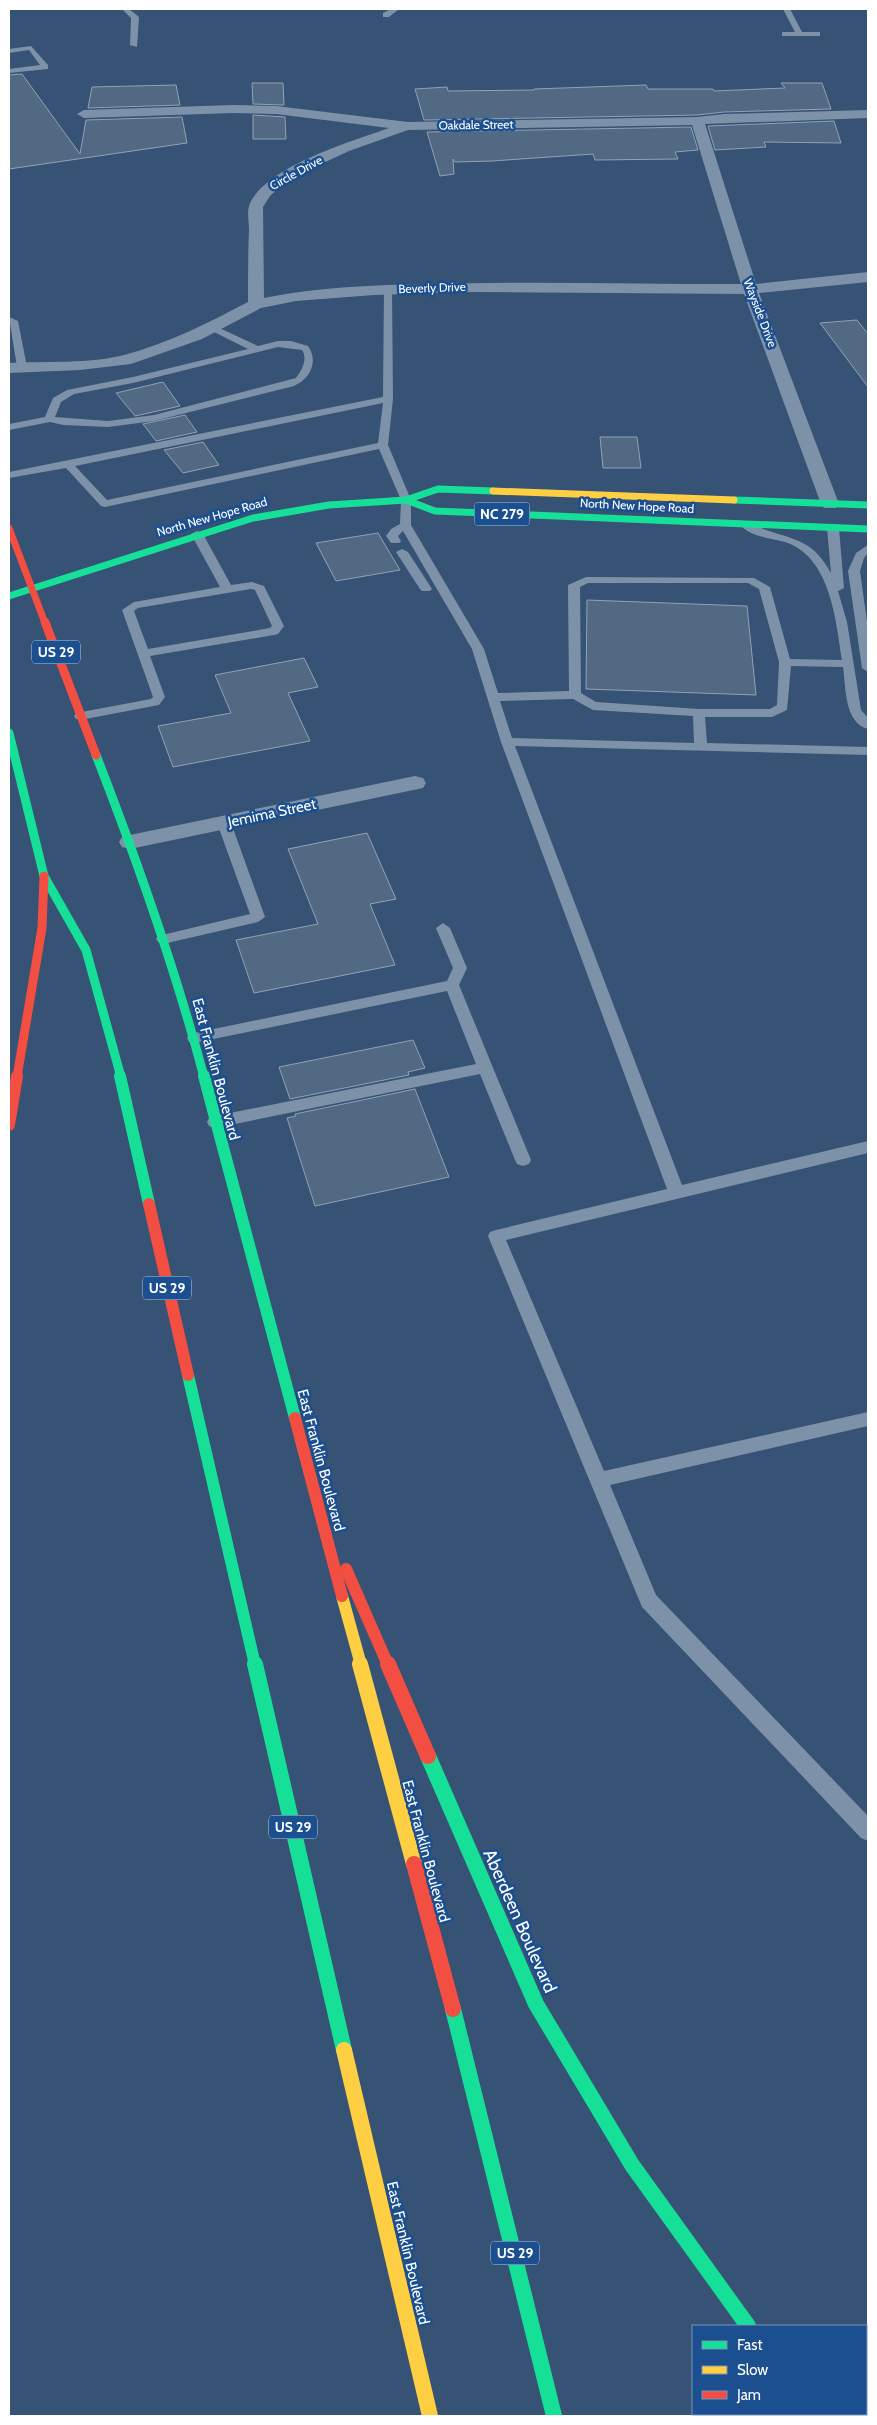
<svg xmlns="http://www.w3.org/2000/svg" width="877" height="2425" viewBox="0 0 877 2425" font-family="Cabin,sans-serif">
<rect width="100%" height="100%" fill="#365274"/>
<!-- building -->
<g fill="#526984" stroke="#92a2b6">
<path d="M22 74 80 154 86 120 182 117 187 143 9 169V75Z"/>
<path d="M252 83H283L284 105 253 104Z"/>
<path d="M781 83H822L831 109 724 112 697 115 424 120 415 89 447 87 448 91 534 90V89L646 85 648 89H713L714 91 785 88Z"/>
<path d="M176 85 180 105 88 108 92 87Z"/>
<path d="M253 115 285 117 286 139H253Z"/>
<path d="M834 121 841 143 764 142 766 147 715 150 708 126Z"/>
<path d="M691 127 698 150 675 152 678 159 595 160 593 154 492 161 455 162 453 159 454 174 440 176 427 132Z"/>
<path d="M857 320 868 334V387L820 323Z"/>
<path d="M163 382 180 406 135 416 116 393Z"/>
<path d="M185 415 197 432 156 441 143 424Z"/>
<path d="M600 437H637L641 468H603Z"/>
<path d="M203 442 219 465 183 473 164 450Z"/>
<path d="M378 533 400 570 336 581 316 543Z"/>
<path d="M587 600 747 606 756 695 586 689Z"/>
<path d="M304 658 318 687 288 693 310 741 173 767 158 726 231 713 215 675Z"/>
<path d="M367 833 396 899 370 904 395 965 254 993 236 940 318 924 288 849Z"/>
<path d="M413 1040 425 1068 408 1072 409 1075 290 1099 279 1067Z"/>
<path d="M415 1089 449 1177 315 1206 287 1118 296 1116 295 1114Z"/>
</g>
<g fill="none" stroke-linecap="round" stroke-linejoin="round">
<!-- lane -->
<g fill="#7d92a8" fill-rule="evenodd">
<path d="M122 9H129L139 17 137 47 130 45 131 18Z"/>
<path d="M391 9H399L389 17H383V13Z"/>
<path d="M783 9H790L802 32H820V36H782V32H795Z"/>
<path d="M31 46 48 65V69L9 73V69L40 65 29 50 9 53V49Z"/>
<path d="M384 288 392 290 393 399 388 445 411 500V525L484 649 498 693 569 691 568 585 586 577 754 578 770 587 790 659 842 660C836 620 830 556 785 542 770 538 750 537 739 524L745 521C752 523 759 528 766 530 799 541 813 541 831 573L827 528 833 525 839 528 844 588 838 591 847 622 861 710 868 718V729C844 723 846 687 843 667L791 666 787 710 772 717H705L707 743 868 747V755L515 746 682 1185 868 1141V1153L506 1240 604 1471 868 1412V1426L610 1485 656 1595 868 1816V1841L861 1838 642 1607 488 1236 490 1232 496 1230 667 1189 501 742 472 649 403 531 398 536 401 541 399 543H391L386 536 391 529 400 524 401 500 379 449 105 507 101 506 66 468 9 478V472L383 397ZM383 403 378 443 107 500 75 466ZM588 583H748L759 589 779 662 777 705 770 709H699L596 702 581 693 580 587ZM573 699 593 710 693 716 694 743 512 738 500 701Z"/>
<path d="M9 317 18 321 27 367 25 369 17 367Z"/>
<path d="M213 325 258 346 278 341H291L308 346C319 362 310 379 294 386L154 421 108 427 63 425 50 422 9 430V424L45 417 53 398 67 390 133 377 248 349 210 330 208 328ZM278 347 302 350C308 359 302 370 296 378L154 415 108 421 55 417 61 402 74 394 133 383Z"/>
<path d="M197 531 203 534 231 585 252 582 264 586 284 626 278 634 274 635 150 656 165 697 159 705 80 720 76 719 74 716 76 713 151 699 153 697 122 610 134 602 220 587 191 534ZM251 589 255 590 272 626 270 628 148 649 134 611 138 608Z"/>
<path d="M868 545V553L864 558 860 571 868 629V672L862 668 848 571 856 553Z"/>
<path d="M402 549 408 552 432 589 430 591H422L420 589 396 552Z"/>
<path d="M224 819 231 823 265 917 258 922 163 944 158 942 156 939 158 936 250 914 217 823Z"/>
<path d="M443 923 450 928 467 968 459 985 531 1160 529 1164 523 1166 517 1164 515 1160 480 1074 215 1128 209 1126 207 1122 209 1118 215 1116 476 1064 447 991 194 1043 189 1042 187 1038 189 1034 194 1033 447 981 453 968 436 928Z"/>
</g>
<!-- street -->
<g fill="#7d92a8" fill-rule="evenodd">
<path d="M233 105 276 106 408 122 697 117 724 114 868 110V118L705 124 756 284 868 272V282L759 293 839 504 836 508H824L821 504 744 294 473 292 374 295 296 301 261 308 202 339 131 364 80 370 9 373V363C45 361 90 364 124 355 169 343 208 323 248 302 248 278 248 253 249 229 249 223 247 213 249 206 263 167 353 141 389 128L276 114 233 113 84 118 77 114 84 110ZM692 125 741 284C637 284 533 281 430 284 374 285 318 287 264 298L263 207 270 196 284 183 304 172 349 151 408 130Z"/>
<path d="M415 776 423 778 426 783 423 788 130 849 122 847 119 842 122 837 130 835Z"/>
</g>
<!-- fast-far3 -->
<g stroke="#16e098" stroke-width="7">
<path d="M406 500 435 511 868 529"/>
<path d="M734 500 868 505"/>
<path d="M9 596 253 518 329 505 406 500 438 489 493 491"/>
</g>
<!-- fast-far2 -->
<g stroke="#16e098" stroke-width="9">
<path d="M9 733 44 876 86 950 121 1077"/>
<path d="M96 755C137 860 175 968 204 1077"/>
</g>
<!-- fast-far1 -->
<g stroke="#16e098" stroke-width="12">
<path d="M120 1076 149 1204"/>
<path d="M204 1076 295 1418"/>
<path d="M188 1375 255 1665"/>
</g>
<!-- fast -->
<g stroke="#16e098" stroke-width="16">
<path d="M255 1664 344 2050"/>
<path d="M428 1756 536 2004 632 2165 748 2326"/>
<path d="M453 2009 554 2416"/>
<path d="M816 2414 818 2416"/>
</g>
<!-- slow-far2 -->
<path stroke="#ffcf43" stroke-width="7" d="M493 491 734 500"/>
<!-- slow-far1 -->
<path stroke="#ffcf43" stroke-width="12" d="M342 1596 361 1665"/>
<!-- slow -->
<g stroke="#ffcf43" stroke-width="16">
<path d="M360 1664 414 1864"/>
<path d="M344 2050 430 2416"/>
</g>
<!-- jam-far3 -->
<path stroke="#f24e42" stroke-width="7" d="M9 528 45 623"/>
<!-- jam-far2 -->
<g stroke="#f24e42" stroke-width="9">
<path d="M45 622 96 755"/>
<path d="M17 1077 42 928 44 876"/>
</g>
<!-- jam-far1 -->
<g stroke="#f24e42" stroke-width="12">
<path d="M9 1125 17 1076"/>
<path d="M149 1204 188 1375"/>
<path d="M295 1418 342 1596"/>
<path d="M346 1569 388 1665"/>
</g>
<!-- jam -->
<g stroke="#f24e42" stroke-width="16">
<path d="M388 1664 428 1756"/>
<path d="M414 1864 453 2009"/>
</g>
</g>
<g text-anchor="middle" stroke-width="5" stroke-linejoin="round" paint-order="stroke">
<!-- far-street labels -->
<g font-size="12" fill="#fff" stroke="#1b4f8f">
<text transform="translate(476 125) rotate(-1)" y="4">Oakdale Street</text>
<text transform="translate(296 173) rotate(-29)" y="4">Circle Drive</text>
<text transform="translate(432 288) rotate(-2)" y="4">Beverly Drive</text>
<text transform="translate(760 313) rotate(69)" y="4">Wayside Drive</text>
<text transform="translate(637 506) rotate(3)" y="4">North New Hope Road</text>
<text transform="translate(212 517) rotate(-16)" y="4">North New Hope Road</text>
</g>
<!-- shield labels -->
<g fill="#1b4f8f" stroke="#bbcadd" stroke-width="1">
<rect x="474.5" y="502.5" width="55" height="23" rx="4"/>
<rect x="32" y="640.5" width="48" height="23" rx="4"/>
<rect x="143" y="1276.5" width="48" height="23" rx="4"/>
<rect x="269" y="1815.5" width="48" height="23" rx="4"/>
<rect x="491" y="2241.5" width="48" height="23" rx="4"/>
</g>
<g font-size="14" font-weight="bold" fill="#fff">
<text x="502" y="519">NC 279</text>
<text x="56" y="657">US 29</text>
<text x="167" y="1293">US 29</text>
<text x="293" y="1832">US 29</text>
<text x="515" y="2258">US 29</text>
</g>
<!-- street labels -->
<g font-size="15" fill="#fff" stroke="#1b4f8f">
<text transform="translate(272 813) rotate(-12)" y="5">Jemima Street</text>
<text transform="translate(216 1069) rotate(75)" y="5">East Franklin Boulevard</text>
<text transform="translate(321 1460) rotate(75)" y="5">East Franklin Boulevard</text>
<text transform="translate(426 1851) rotate(75)" y="5">East Franklin Boulevard</text>
<text transform="translate(408 2253) rotate(77)" y="5">East Franklin Boulevard</text>
</g>
<!-- near-street labels -->
<g font-size="18" fill="#fff" stroke="#1b4f8f">
<text transform="translate(520 1921) rotate(66)" y="6">Aberdeen Boulevard</text>
</g>
</g>
<!-- border -->
<rect width="877" height="2425" fill="none" stroke="#ffffff" stroke-width="20"/>
<!-- legend -->
<rect x="692" y="2325" width="175" height="90" fill="#1b4f8f" stroke="#7695bc"/>
<rect x="702" y="2341" width="25" height="8" fill="#16e098" stroke="#7695bc"/>
<text x="737" y="2350" font-size="15" fill="#ffffff">Fast</text>
<rect x="702" y="2366" width="25" height="8" fill="#ffcf43" stroke="#7695bc"/>
<text x="737" y="2375" font-size="15" fill="#ffffff">Slow</text>
<rect x="702" y="2391" width="25" height="8" fill="#f24e42" stroke="#7695bc"/>
<text x="737" y="2400" font-size="15" fill="#ffffff">Jam</text>
</svg>
